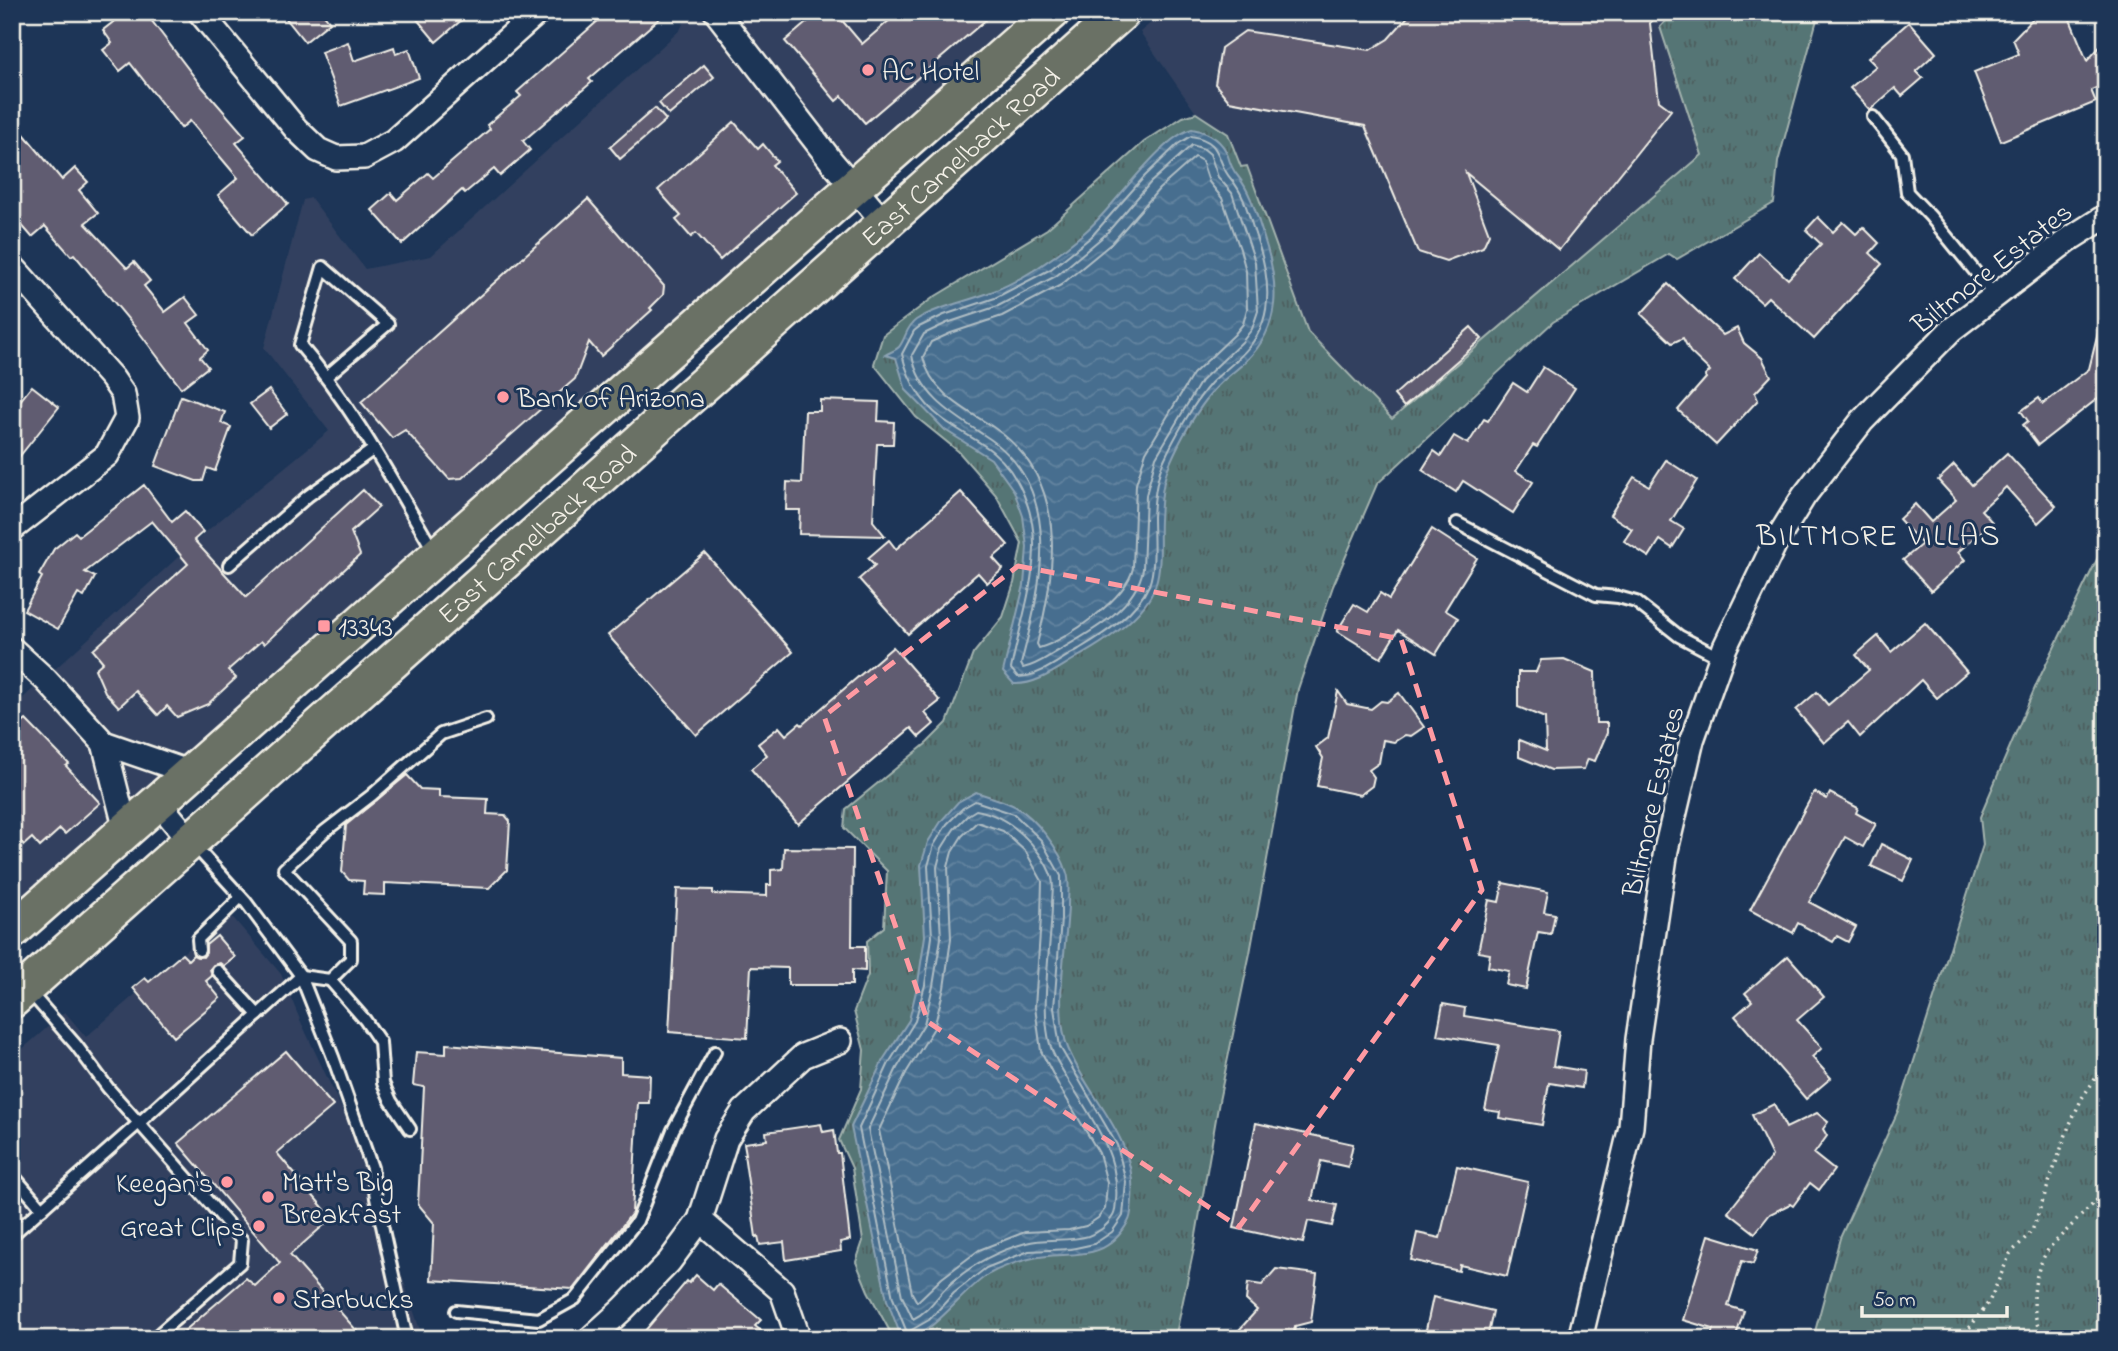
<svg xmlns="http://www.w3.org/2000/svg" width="2118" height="1351" viewBox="0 0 2118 1351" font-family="'Indie Flower',sans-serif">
<defs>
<pattern id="grass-tufts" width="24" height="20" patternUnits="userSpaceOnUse" patternTransform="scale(1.75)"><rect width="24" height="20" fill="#547575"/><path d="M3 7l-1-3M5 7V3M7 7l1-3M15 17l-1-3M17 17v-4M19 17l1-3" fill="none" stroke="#4e5e5e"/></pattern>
<pattern id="water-waves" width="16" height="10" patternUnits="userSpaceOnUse" patternTransform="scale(1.75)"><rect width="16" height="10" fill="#476e8f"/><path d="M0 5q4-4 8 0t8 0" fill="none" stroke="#62839f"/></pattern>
</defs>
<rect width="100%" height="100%" fill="#1d3557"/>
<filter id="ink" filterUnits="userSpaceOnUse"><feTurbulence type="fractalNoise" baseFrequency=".0143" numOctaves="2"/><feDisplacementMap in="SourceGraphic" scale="14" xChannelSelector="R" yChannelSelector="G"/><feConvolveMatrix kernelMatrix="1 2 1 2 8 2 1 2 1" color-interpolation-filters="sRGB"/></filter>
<g filter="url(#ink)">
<!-- built -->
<g fill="#31415f">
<path d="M689 12H1030L12 910V708L208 530 329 431 264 348 303 200 311 198 365 269 431 256 680 30Z"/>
<path d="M1164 12H1675L1660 27 1702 155 1392 419 1308 332 1247 167 1241 168 1228 134 1196 113 1140 32Z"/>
<path d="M229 913 281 974 301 1022 357 1141 423 1339H12V1058L65 1012 86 1037Z"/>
</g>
<!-- grass -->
<g fill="url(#grass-tufts)" stroke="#a4b3ae" stroke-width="2">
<path d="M1674 12H1819L1778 162 1774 203 1677 259 1669 254 1553 322 1377 484 1333 586 1298 689 1250 953 1219 1101 1193 1253 1175 1339H894L868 1291 856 1262 863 1241 852 1168 839 1140 861 1089 864 1050 854 1011 868 975 867 941 884 927 887 871 844 828 846 809 927 743 947 723 973 654 1003 617 1014 583 1022 543 996 495 958 451 916 417 874 364 883 335 934 297 1047 229 1144 142 1183 117 1196 113 1228 134 1241 167 1247 166 1308 332 1392 419 1702 155 1660 27Z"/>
<path d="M2106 541V1339H1813L1840 1238 1898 1111 1983 845 1980 817 2037 683Z"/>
</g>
<!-- water -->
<g fill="url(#water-waves)" stroke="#8ca2b3" stroke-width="2">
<path d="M1192 129C1208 132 1222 139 1228 156 1230 163 1232 169 1237 175 1251 192 1257 216 1264 238 1279 283 1282 326 1246 361 1236 371 1223 379 1214 390 1197 410 1181 438 1170 463 1162 481 1161 500 1160 520 1159 540 1162 563 1156 583 1148 615 1103 643 1076 658 1057 669 1037 685 1014 684L1003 672 1024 585 1027 547 1023 516 1014 491 991 459 945 430 906 390 896 358 885 355C890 352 895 351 899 347 906 338 906 327 916 320 939 306 966 302 991 292 1026 279 1057 256 1085 232 1114 208 1159 138 1192 129Z"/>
<path d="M976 792C989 797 1004 800 1016 807 1036 818 1061 851 1067 873 1070 882 1068 895 1068 905 1067 945 1053 1011 1068 1048 1090 1102 1138 1137 1132 1201 1131 1208 1132 1216 1128 1222 1103 1267 1067 1249 1029 1259 1017 1262 1000 1268 989 1274 962 1290 931 1339 902 1339L887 1300 851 1127 883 1060 909 1020 918 983 925 936 921 865 928 842 942 820 958 802Z"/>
</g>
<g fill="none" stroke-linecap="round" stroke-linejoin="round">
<!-- shore -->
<g stroke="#afbdc4" stroke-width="2">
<path d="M1191 136C1224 141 1215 161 1231 179 1245 195 1249 217 1256 237 1269 273 1275 316 1249 347 1238 361 1223 371 1211 383 1195 401 1174 438 1164 460 1156 478 1154 497 1153 517 1153 536 1156 568 1149 585 1137 613 1104 634 1079 649 1060 659 1040 677 1018 677L1011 669C1019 628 1033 590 1034 548 1035 514 1020 474 993 452 981 442 966 435 953 426 926 410 909 384 902 354L914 331 919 327 944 315 995 298 1051 269 1091 237 1145 176 1178 144Z"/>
<path d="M1192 145 1204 149 1210 154 1218 177 1232 193 1255 262 1258 311 1252 329 1242 342 1201 381 1156 457 1146 495 1143 569C1136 607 1094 630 1063 648 1050 655 1038 665 1023 668L1021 664C1041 587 1067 487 984 435 953 415 919 395 912 355L924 334 947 323 998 306 1056 276 1105 235 1151 182Z"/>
<path d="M1195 157 1202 161 1209 182 1222 198 1240 249 1246 271 1247 309 1243 324 1234 335 1193 374 1146 452 1136 484 1133 568C1127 598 1067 640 1039 648L1037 644C1057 568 1069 478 993 427 965 409 931 393 923 357L931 342 951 333 1002 316 1061 285 1112 243 1159 189Z"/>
<path d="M975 801 1014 814 1041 840 1061 876V919L1054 1008 1060 1047 1117 1145 1126 1182 1123 1216 1112 1232 1094 1244 1071 1249 1029 1251 986 1268 954 1293 929 1320 908 1332 906 1330 893 1298 859 1128 889 1063 915 1021 925 985 932 937 928 866 934 845 947 824 963 808Z"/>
<path d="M976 810C994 813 1009 822 1022 834 1034 845 1047 862 1052 878 1054 885 1052 896 1052 904 1052 945 1036 1022 1055 1057 1079 1103 1121 1147 1116 1201 1115 1206 1116 1211 1113 1216 1094 1249 1055 1235 1026 1243 997 1251 969 1266 947 1287 936 1298 928 1312 913 1319L902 1296 868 1129 897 1068 924 1024 933 986 941 938 937 867 942 848 954 829 968 815Z"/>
<path d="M977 822 1003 831 1026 852 1042 881 1041 918 1035 1007 1041 1051 1059 1086 1099 1153 1107 1183 1105 1209 1098 1218 1086 1226 1069 1230 1025 1232 979 1250 942 1278 917 1302 912 1293 879 1130 906 1073 934 1028 944 988 951 939 948 867 952 852 962 836Z"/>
</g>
</g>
<!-- building -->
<g fill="#615c71" stroke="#f4f1e8" stroke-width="2">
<path d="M126 12H145L199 83 245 136 236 143 288 204 252 235 218 195 238 178 190 121 181 128 130 63 120 71 103 50 112 43 103 30Z"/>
<path d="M281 12H322L330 22 305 42Z"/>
<path d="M411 12H471L436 42Z"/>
<path d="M608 12H667L589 79 592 82 523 141 530 150 500 176 494 169 465 193 462 190 402 244 372 210 391 193 397 200 428 173 433 178 490 129 487 125 521 96 517 92Z"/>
<path d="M819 12H835L862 44 899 12H995L865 123 842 96 836 101 785 41Z"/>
<path d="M1412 12H1659L1650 23 1659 101 1671 110 1559 250 1466 173 1489 234 1483 247 1446 261 1418 252 1365 126 1229 101 1215 84 1221 48 1245 31 1370 50 1388 39Z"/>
<path d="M2039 12H2067L2087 61 2106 40V84L2091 90 2096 102 2001 141 1974 72 2019 54 2013 39Z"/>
<path d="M1909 22 1936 53 1916 71 1923 78 1902 96 1895 88 1870 110 1850 88 1876 66 1868 58Z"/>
<path d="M348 42 354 61 394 47 396 54 409 49 419 78 341 106 321 52Z"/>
<path d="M704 65 714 77 669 115 659 103Z"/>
<path d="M655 108 666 120 620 159 610 147Z"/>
<path d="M734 122 758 149 763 144 777 161 772 165 796 193 720 260 696 233 691 237 676 220 681 216 658 190Z"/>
<path d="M24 134 62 180 75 168 88 182 79 190 98 213 85 223 127 268 134 262 150 281 144 286 165 312 185 297 199 315 188 323 208 350 200 357 208 367 181 388 139 332 74 254 71 256 45 226 32 237 12 214V143Z"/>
<path d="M588 199 664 286 663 295 650 308 652 310 601 356 589 342 575 379 462 478 449 479 405 430 392 438 361 402Z"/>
<path d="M1818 217 1833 232 1843 222 1856 234 1863 227 1879 243 1870 253 1882 264 1814 339 1768 297 1762 303 1735 279 1759 253 1788 279 1821 244 1806 230Z"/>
<path d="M1668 284 1723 335 1737 328 1744 343 1762 358 1771 376 1755 393 1758 400 1716 445 1678 410 1706 378 1705 376 1710 371 1690 352 1683 338 1672 343 1641 314Z"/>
<path d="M2100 325 2106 326V392L2038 445 2023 425 2028 421 2021 411 2039 398 2043 404 2089 369Z"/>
<path d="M1471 327 1482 339 1404 407 1394 395Z"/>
<path d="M1543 367 1575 388 1537 447 1533 445 1516 471 1533 482 1513 513 1463 481 1456 492 1422 470 1434 451 1441 456 1454 436 1468 444 1484 419 1488 421 1513 383 1527 392Z"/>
<path d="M32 386 59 407 12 466V411Z"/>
<path d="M269 390 287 414 269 428 250 404Z"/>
<path d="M181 396 225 412 221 423 231 427 215 471 207 468 203 481H196L155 466Z"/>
<path d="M820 400 879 402 878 421 894 422 893 444H877L873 521 885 536 799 534 800 510H786L787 482 802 483 805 411H820Z"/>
<path d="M2007 453 2056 506 2038 523 2006 487 1981 510 1992 522 1958 552 1965 560 1931 591 1903 560 1922 544 1899 519 1915 504 1931 522 1956 500 1938 480 1954 465 1972 485Z"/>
<path d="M1666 460 1697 480 1671 521 1684 529 1672 548 1660 540 1649 557 1624 541 1632 529 1610 515 1634 477 1649 486Z"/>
<path d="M144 485 172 522 185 511 203 532 194 540 246 597 363 490 379 507 351 532 360 555 264 644 261 641 228 670 236 678 208 704 177 717 167 706 158 715 136 691 119 707 105 692 95 669 103 662 93 650 188 564 152 521 85 572 95 577 84 597 78 594 58 629 24 610 42 577 39 575 54 549 75 532 79 536Z"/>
<path d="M961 492 1008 545 993 558 1003 569 987 583 978 573 908 634 859 579 875 565 868 558 889 540 896 549Z"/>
<path d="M1432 529 1477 558 1445 610 1458 618 1436 654 1398 630 1381 658 1337 631 1354 604 1368 612 1380 593 1389 599Z"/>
<path d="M705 553 793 652 696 735 608 635Z"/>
<path d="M1925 623 1967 672 1937 698 1921 680 1860 737 1848 722 1824 743 1796 710 1817 692 1828 705 1869 670 1856 655 1878 636 1891 652Z"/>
<path d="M893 647 940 701 925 713 934 724 919 737 911 728 798 824 751 769 767 755 758 744 779 727 786 735 800 723 802 725Z"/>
<path d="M1564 659 1595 672 1596 723H1607V733L1595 761 1588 759 1584 769 1551 770 1519 757V740L1546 751 1545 718 1518 707V672H1536L1541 660Z"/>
<path d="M1338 691 1347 704 1371 709 1381 701 1387 702 1399 693 1424 727 1411 736 1405 735 1394 742 1383 740 1379 763 1369 770 1374 777 1372 786 1360 795 1317 786 1323 758 1316 747 1328 738Z"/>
<path d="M26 720 69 764 66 766 100 803 65 834 60 829 40 847 32 838 24 845 12 832V732Z"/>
<path d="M407 775 420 789 439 790V797L488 799 487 814 505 815 510 821 507 870 489 888 385 883V895L363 894 364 881 349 880 342 872 346 825Z"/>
<path d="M1814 792 1827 799 1830 793 1858 808 1856 813 1876 824 1863 847 1845 837 1809 902 1856 927 1848 942 1837 936 1833 942 1798 923 1793 933 1750 910Z"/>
<path d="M1881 844 1913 860 1903 881 1871 866Z"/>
<path d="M784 848 853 849 852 946H865V971L852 970V985H788V968L751 967 747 1038 669 1032 677 889 713 890V894L767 896V885H771V870L783 869Z"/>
<path d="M1503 883 1548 892 1544 912 1555 914 1551 934 1538 932 1526 989 1506 985 1509 971 1488 967 1490 954 1478 952 1489 900 1499 902Z"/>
<path d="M217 936 235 957 224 966 220 963 213 965 210 969 212 976 206 981 220 998 174 1037 133 988 145 978 149 982 182 954 188 960 193 955 203 957 206 953V945Z"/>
<path d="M1788 956 1824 997 1797 1020 1822 1048 1812 1057 1831 1078 1806 1099 1735 1016 1752 1001 1745 993Z"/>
<path d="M1443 1004 1465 1008 1464 1016 1559 1031 1553 1066 1584 1071 1582 1088 1549 1083 1542 1125 1499 1118 1500 1112 1485 1110 1499 1045 1437 1035Z"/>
<path d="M446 1044 621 1058V1073L650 1075 649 1103H638L632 1213 573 1289 431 1280 434 1223 418 1204 424 1087 413 1085 416 1052 446 1054Z"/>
<path d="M286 1051 333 1106 277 1153 332 1218 290 1255 364 1339H175L246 1278 255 1286 280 1263 178 1143Z"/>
<path d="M1774 1104 1786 1128 1817 1113 1828 1122 1823 1129 1827 1136 1814 1154 1834 1170 1819 1190 1810 1183 1793 1206 1790 1204 1770 1214 1755 1233 1728 1212 1772 1156 1752 1115Z"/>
<path d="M1256 1123 1353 1144 1348 1167 1321 1161 1312 1200 1337 1205 1332 1226 1308 1221 1303 1243 1234 1228Z"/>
<path d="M821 1124 823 1132 834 1130 837 1153H840L850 1240 840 1242 841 1251 786 1260 784 1242 760 1245 758 1236 756 1237 744 1154H746L744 1143 767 1140 766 1132Z"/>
<path d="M1457 1166 1528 1182 1507 1276 1460 1265 1459 1271 1411 1260 1417 1233 1440 1238Z"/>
<path d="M1709 1235 1758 1250 1753 1264 1742 1261 1728 1306 1744 1311 1735 1339H1710L1713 1329 1683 1320Z"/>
<path d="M1276 1269 1317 1274 1311 1322 1295 1326 1293 1339H1231L1257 1310 1246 1300 1248 1283 1262 1285Z"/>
<path d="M696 1275 713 1290 718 1284 761 1320 755 1326 771 1339H638L687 1281 689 1283Z"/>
<path d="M1433 1297 1493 1311 1487 1339H1424Z"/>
</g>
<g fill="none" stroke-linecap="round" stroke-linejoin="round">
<defs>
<g id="lane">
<path d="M1873 117 1902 154 1907 192 1930 216 1995 296"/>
<path d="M327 376 388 324 323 267 300 345C354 408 393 482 435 553"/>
<path d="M1457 523 1596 595 1618 597 1636 602 1679 636 1721 658"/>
<path d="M229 565 308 496 374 449"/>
<path d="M193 844 245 901 301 976 333 1057 372 1168 376 1198 407 1339"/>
<path d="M199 950 198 939 241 897"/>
<path d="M218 971 258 1015"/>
<path d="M330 980 365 1020 380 1042 383 1083 391 1101 410 1129"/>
<path d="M28 990 76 1045 108 1088 242 1240 240 1263 153 1339"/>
<path d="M12 1174 42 1209"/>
<path d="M12 1235 139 1123 301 976 330 980 351 959V941L284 869 325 831 372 795 441 734 486 719"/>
<path d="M456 1311 539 1319 575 1299 637 1221 673 1130 715 1052"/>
</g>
<g id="street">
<path d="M200 12 296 129 318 150 336 158 364 157 394 141 538 12"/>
<path d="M716 12 832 162 884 223"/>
<path d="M12 266 112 378 123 394 127 418 107 455 12 529"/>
<path d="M12 649 46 680 104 743 191 773"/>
<path d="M104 743 126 830"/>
<path d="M158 802 191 842"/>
<path d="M700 1220 782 1291 796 1331 794 1339"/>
<path d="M590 1339 623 1309 669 1262 700 1220 726 1139 744 1111 803 1056 840 1041"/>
<path d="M1580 1339 1631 1127 1638 1039 1666 850 1692 740 1725 647 1775 543 1804 496 1862 421 1951 330 2068 240 2106 216"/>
</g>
<g id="primary">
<path d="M12 931 1052 12"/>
<path id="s1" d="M12 1000 1122 12"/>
</g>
</defs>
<!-- lane casing -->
<use href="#lane" stroke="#f4f1e8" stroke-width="16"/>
<!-- street casing -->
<use href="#street" stroke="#f4f1e8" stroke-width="28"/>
<!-- primary casing -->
<use href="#primary" stroke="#f4f1e8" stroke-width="40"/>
<!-- path -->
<g stroke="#f4f1e8" stroke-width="3.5" stroke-dasharray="2 5" stroke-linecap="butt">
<path d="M1282 18 1360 12"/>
<path d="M1961 1339 1989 1302 2010 1254 2032 1231 2069 1126 2082 1098 2106 1063"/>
<path d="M2042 1339C2030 1308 2031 1276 2049 1248L2106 1191"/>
</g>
<!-- lane -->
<use href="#lane" stroke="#1d3557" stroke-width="10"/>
<!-- street -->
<use href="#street" stroke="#1d3557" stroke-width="23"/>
<!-- primary -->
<use href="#primary" stroke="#6b7165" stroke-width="35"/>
</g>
</g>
<!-- marked area -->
<path fill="none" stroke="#ff9aa2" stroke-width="5" stroke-dasharray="14 9" stroke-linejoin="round" d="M1018 566 1401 639 1482 890 1239 1227 928 1022 824 716Z"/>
<!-- markers -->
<g fill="#ff9aa2" stroke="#1d3557" stroke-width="2.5">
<circle cx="868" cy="70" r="7"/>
<circle cx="503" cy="397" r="7"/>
<rect x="317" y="619" width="14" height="14" rx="3.5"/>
<circle cx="227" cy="1182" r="7"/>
<circle cx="268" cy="1197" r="7"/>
<circle cx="259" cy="1226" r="7"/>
<circle cx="279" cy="1298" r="7"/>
</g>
<g text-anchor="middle" stroke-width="6" stroke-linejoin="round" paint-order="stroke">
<!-- poi labels -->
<g font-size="28" fill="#f4f1e8" stroke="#1d3557" text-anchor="start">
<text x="882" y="80">AC Hotel</text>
<text x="517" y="407">Bank of Arizona</text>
<text x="338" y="636">13343</text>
<text x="282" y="1191">Matt's Big<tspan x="282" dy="32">Breakfast</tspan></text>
<text x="213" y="1192" text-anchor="end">Keegan's</text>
<text x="245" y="1236" text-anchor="end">Great Clips</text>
<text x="293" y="1308">Starbucks</text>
</g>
<!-- street labels -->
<g font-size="28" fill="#f4f1e8" stroke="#1d3557">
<text dy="10" stroke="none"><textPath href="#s1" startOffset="1269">East Camelback Road</textPath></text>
<text transform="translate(1991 267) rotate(-38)" y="10">Biltmore Estates</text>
<text dy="10" stroke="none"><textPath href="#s1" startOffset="702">East Camelback Road</textPath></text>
<text transform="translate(1652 801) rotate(-77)" y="10">Biltmore Estates</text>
</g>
<!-- neighbourhood labels -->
<g font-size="30" letter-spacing="2" fill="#f4f1e8" stroke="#1d3557">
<text x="1879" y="545">BILTMORE VILLAS</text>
</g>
</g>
<!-- margin -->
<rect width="2118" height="1351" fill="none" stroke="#1d3557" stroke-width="42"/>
<rect x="21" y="21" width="2076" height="1309" fill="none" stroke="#f4f1e8" stroke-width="2.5" filter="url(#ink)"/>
<!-- scale -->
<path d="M1862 1306v10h145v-10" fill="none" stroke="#f4f1e8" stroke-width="3.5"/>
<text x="1873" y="1306" font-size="21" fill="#f4f1e8" stroke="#1d3557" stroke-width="5" paint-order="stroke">50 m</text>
</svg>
